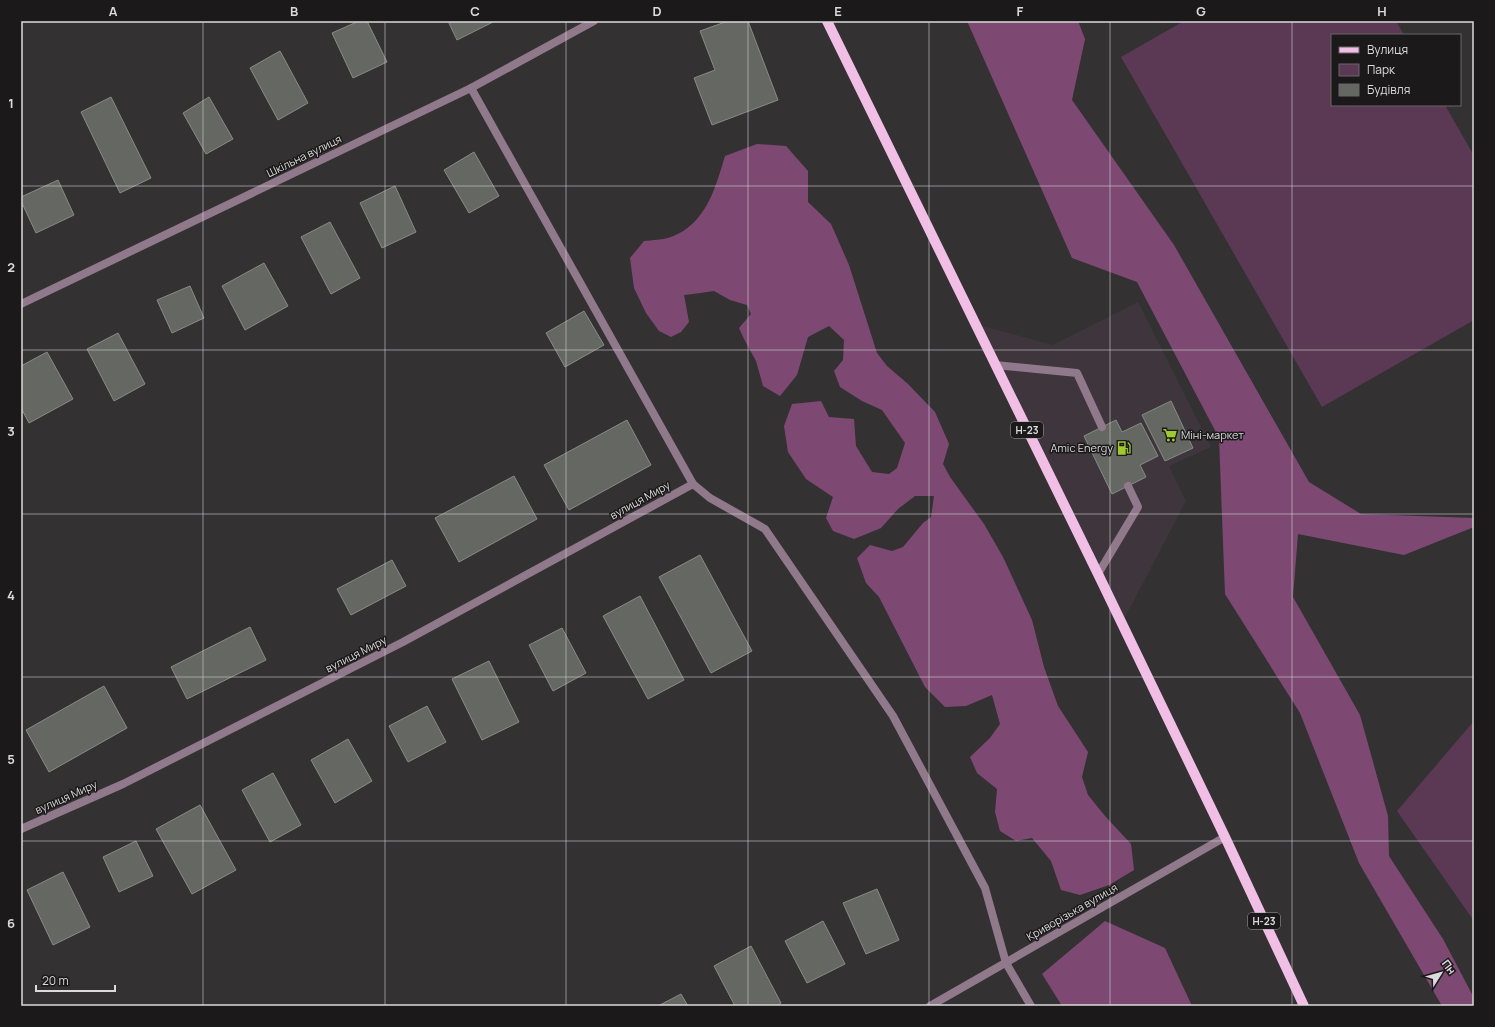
<svg xmlns="http://www.w3.org/2000/svg" width="1495" height="1027" viewBox="0 0 1495 1027" font-family="Manrope,sans-serif">
<rect width="100%" height="100%" fill="#343133"/>
<!-- built -->
<path fill="#3f363d" d="M1138 302 1211 447 1169 466 1186 501 1124 619 979 325 1053 345Z"/>
<!-- green -->
<g fill="#5b3954">
<path d="M1184 21H1396L1404 35H1332V105H1445L1474 156V320L1322 407 1121 57Z"/>
<path d="M1474 721V921L1397 811Z"/>
</g>
<!-- forest -->
<g fill="#7d4973">
<path d="M967 21H1078L1085 39 1072 100 1174 245 1309 482 1361 514 1474 518V527L1404 555 1298 534 1293 597 1360 715 1388 816 1389 856 1443 939 1474 998V1006H1442L1359 863 1300 713 1225 594 1219 438 1137 282 1072 258Z"/>
<path d="M757 144 786 146 808 171V202L831 224 849 265 877 353 887 366 908 384 935 412 949 444 943 464 950 477 984 524 1003 557 1032 620 1044 667 1058 706 1088 752 1082 777 1088 795 1105 816 1131 844 1134 870 1109 885 1080 895 1061 890 1051 861 1032 838 1016 841 1000 831 995 812 997 789 977 773 970 757 990 738 1000 724 992 695 966 706 945 707 925 687 879 597 866 583 857 558 870 545 892 551 903 547 923 523 931 517 934 496H915L898 509 881 528 854 539 833 531 826 518 833 497 806 479 788 452 784 426 792 404 821 401 829 417 854 419 856 446 872 472 889 474 897 468 905 443 882 410 862 401 840 387 834 371 843 360 844 340 829 326 808 337 797 375 780 396 763 386 756 361 744 339 739 328 751 314 747 305 730 300 714 291 693 294 684 295 689 322 681 332 671 337 659 331 646 313 634 288 630 258 644 241C652 240 663 240 671 237 706 224 715 189 725 156Z"/>
<path d="M1105 921 1165 948 1192 1006H1062L1042 974Z"/>
</g>
<!-- building -->
<g fill="#656762" stroke="#898b86">
<path d="M359 21H367L387 62 353 78 332 33Z"/>
<path d="M448 21H495L457 40Z"/>
<path d="M728 21H748L778 100 712 125 694 78 715 70 700 31Z"/>
<path d="M280 51 308 103 278 120 250 68Z"/>
<path d="M111 97 151 178 120 193 81 112Z"/>
<path d="M209 97 233 139 206 154 183 113Z"/>
<path d="M474 152 499 196 469 213 444 170Z"/>
<path d="M58 180 74 215 36 233 21 201V197Z"/>
<path d="M395 186 416 232 382 248 360 203Z"/>
<path d="M330 222 360 278 331 294 301 237Z"/>
<path d="M264 263 288 306 245 330 222 286Z"/>
<path d="M190 286 204 318 172 333 157 300Z"/>
<path d="M584 311 604 345 565 367 546 333Z"/>
<path d="M118 333 145 384 114 401 87 349Z"/>
<path d="M47 352 73 399 29 423 21 408V366Z"/>
<path d="M1171 401 1193 448 1165 461 1142 415Z"/>
<path d="M627 420 651 465 569 510 544 465Z"/>
<path d="M1116 420 1122 432 1141 423 1158 456 1140 465 1146 477 1112 494 1084 436Z"/>
<path d="M514 476 537 519 459 562 435 518Z"/>
<path d="M700 555 752 651 711 673 659 577Z"/>
<path d="M392 560 406 586 351 615 337 589Z"/>
<path d="M640 596 684 680 648 699 603 616Z"/>
<path d="M250 627 266 660 187 699 171 667Z"/>
<path d="M562 628 586 673 553 691 529 645Z"/>
<path d="M489 661 519 722 482 740 452 679Z"/>
<path d="M104 686 127 728 49 772 26 730Z"/>
<path d="M427 706 446 742 408 762 389 726Z"/>
<path d="M348 739 372 781 335 803 311 760Z"/>
<path d="M273 773 301 825 270 842 242 790Z"/>
<path d="M200 805 236 870 192 894 156 829Z"/>
<path d="M136 841 153 876 119 892 103 857Z"/>
<path d="M63 872 90 927 53 945 27 890Z"/>
<path d="M877 889 899 940 866 954 843 903Z"/>
<path d="M823 921 845 964 807 983 785 941Z"/>
<path d="M751 946 781 1003 776 1006H735L714 966Z"/>
<path d="M681 994 688 1006H658Z"/>
</g>
<g fill="none" stroke-linecap="round" stroke-linejoin="round">
<!-- service -->
<g stroke="#91798c" stroke-width="8">
<path d="M995 365 1077 373 1102 427"/>
<path d="M1098 574 1138 507 1128 486"/>
</g>
<!-- minor -->
<g stroke="#91798c" stroke-width="8">
<path d="M471 88 693 484 710 498 765 529 893 716 985 888 1006 963 1031 1006"/>
<path d="M21 304 471 88 594 21"/>
<path d="M21 829 123 784 403 642 693 484"/>
<path d="M930 1006 1225 837"/>
</g>
<!-- primary -->
<path stroke="#f1bee6" stroke-width="10" d="M827 21 1098 574 1225 837 1304 1006"/>
</g>
<!-- grid -->
<path fill="none" stroke="#dcdadb" stroke-width="1" stroke-opacity="0.55" d="M203 21V1006M385 21V1006M566 21V1006M748 21V1006M929 21V1006M1110 21V1006M1292 21V1006M21 186H1474M21 350H1474M21 514H1474M21 677H1474M21 841H1474"/>
<!-- icons -->
<defs>
<symbol id="supermarket-bare" viewBox="-9 -9 18 18"><path d="M-6-5.5h2.5l.6 2H6L4.5 2H-2.5L-4.4-4H-6ZM-1.5 3.2a1.3 1.3 0 1 0 .1 0ZM3 3.2a1.3 1.3 0 1 0 .1 0Z" fill="#9fca2e" stroke="#1b191a" stroke-width="2.5" paint-order="stroke"/></symbol>
<symbol id="fuel-bare" viewBox="-9 -9 18 18"><path d="M-5.5-6h7V0h2V4h1.3V-2.5L3-4.5l.8-.8L6-3V5H2.5V1h-1V6h-7ZM-4.2-4.7v3.2H.2V-4.7Z" fill="#9fca2e" stroke="#1b191a" stroke-width="2.5" paint-order="stroke"/></symbol>
</defs>
<g fill-rule="evenodd">
<use href="#supermarket-bare" x="1160" y="425" width="20" height="20"/>
<use href="#fuel-bare" x="1114" y="438" width="20" height="20"/>
</g>
<g text-anchor="middle" stroke-width="3" stroke-linejoin="round" paint-order="stroke">
<!-- shield labels -->
<g fill="#1b191a" stroke="#a2a0a1" stroke-width="1">
<rect x="1011" y="422" width="32" height="16" rx="3"/>
<rect x="1248" y="913" width="32" height="16" rx="3"/>
</g>
<g font-size="10" font-weight="bold" fill="#dcdadb">
<text x="1027" y="434">Н-23</text>
<text x="1264" y="925">Н-23</text>
</g>
<!-- street labels -->
<g font-size="11" fill="#dcdadb" stroke="#1b191a">
<text transform="translate(304 156) rotate(-26)" y="4">Шкільна вулиця</text>
<text transform="translate(640 500) rotate(-29)" y="4">вулиця Миру</text>
<text transform="translate(356 654) rotate(-27)" y="4">вулиця Миру</text>
<text transform="translate(66 797) rotate(-24)" y="4">вулиця Миру</text>
<text transform="translate(1072 912) rotate(-30)" y="4">Криворізька вулиця</text>
</g>
<!-- poi labels -->
<g font-size="11" fill="#dcdadb" stroke="#1b191a" text-anchor="start">
<text x="1181" y="439">Міні-маркет</text>
<text x="1113" y="452" text-anchor="end">Amic Energy</text>
</g>
</g>
<!-- border -->
<rect width="1495" height="1027" fill="none" stroke="#1b191a" stroke-width="44"/>
<!-- legend -->
<rect x="1331" y="34" width="130" height="72" fill="#1b191a" stroke="#686667"/>
<rect x="1339" y="47" width="20" height="6" fill="#f1bee6" stroke="#686667"/>
<text x="1367" y="54" font-size="12" fill="#dcdadb">Вулиця</text>
<rect x="1339" y="64" width="20" height="12" fill="#5b3954" stroke="#686667"/>
<text x="1367" y="74" font-size="12" fill="#dcdadb">Парк</text>
<rect x="1339" y="84" width="20" height="12" fill="#656762" stroke="#686667"/>
<text x="1367" y="94" font-size="12" fill="#dcdadb">Будівля</text>
<!-- north arrow -->
<g transform="translate(1441 973) rotate(53)" stroke="#1b191a" stroke-width="3" paint-order="stroke">
<path d="M0-3L7 15L0 10L-7 15Z" fill="#dcdadb"/>
<text y="-6" font-size="11" font-weight="bold" text-anchor="middle" fill="#dcdadb">Пн</text>
</g>
<!-- scale -->
<path d="M36 985v6h79v-6" fill="none" stroke="#dcdadb" stroke-width="2"/>
<text x="42" y="985" font-size="12" fill="#dcdadb" stroke="#1b191a" stroke-width="3" paint-order="stroke">20 m</text>
<rect x="22" y="22" width="1451" height="983" fill="none" stroke="#dcdadb" stroke-width="1.5"/>
<g font-size="13" text-anchor="middle" font-weight="bold" fill="#dcdadb">
<text x="113" y="16">A</text>
<text x="294" y="16">B</text>
<text x="475" y="16">C</text>
<text x="657" y="16">D</text>
<text x="838" y="16">E</text>
<text x="1020" y="16">F</text>
<text x="1201" y="16">G</text>
<text x="1382" y="16">H</text>
<text x="11" y="108">1</text>
<text x="11" y="272">2</text>
<text x="11" y="436">3</text>
<text x="11" y="600">4</text>
<text x="11" y="764">5</text>
<text x="11" y="928">6</text>
</g>
</svg>
